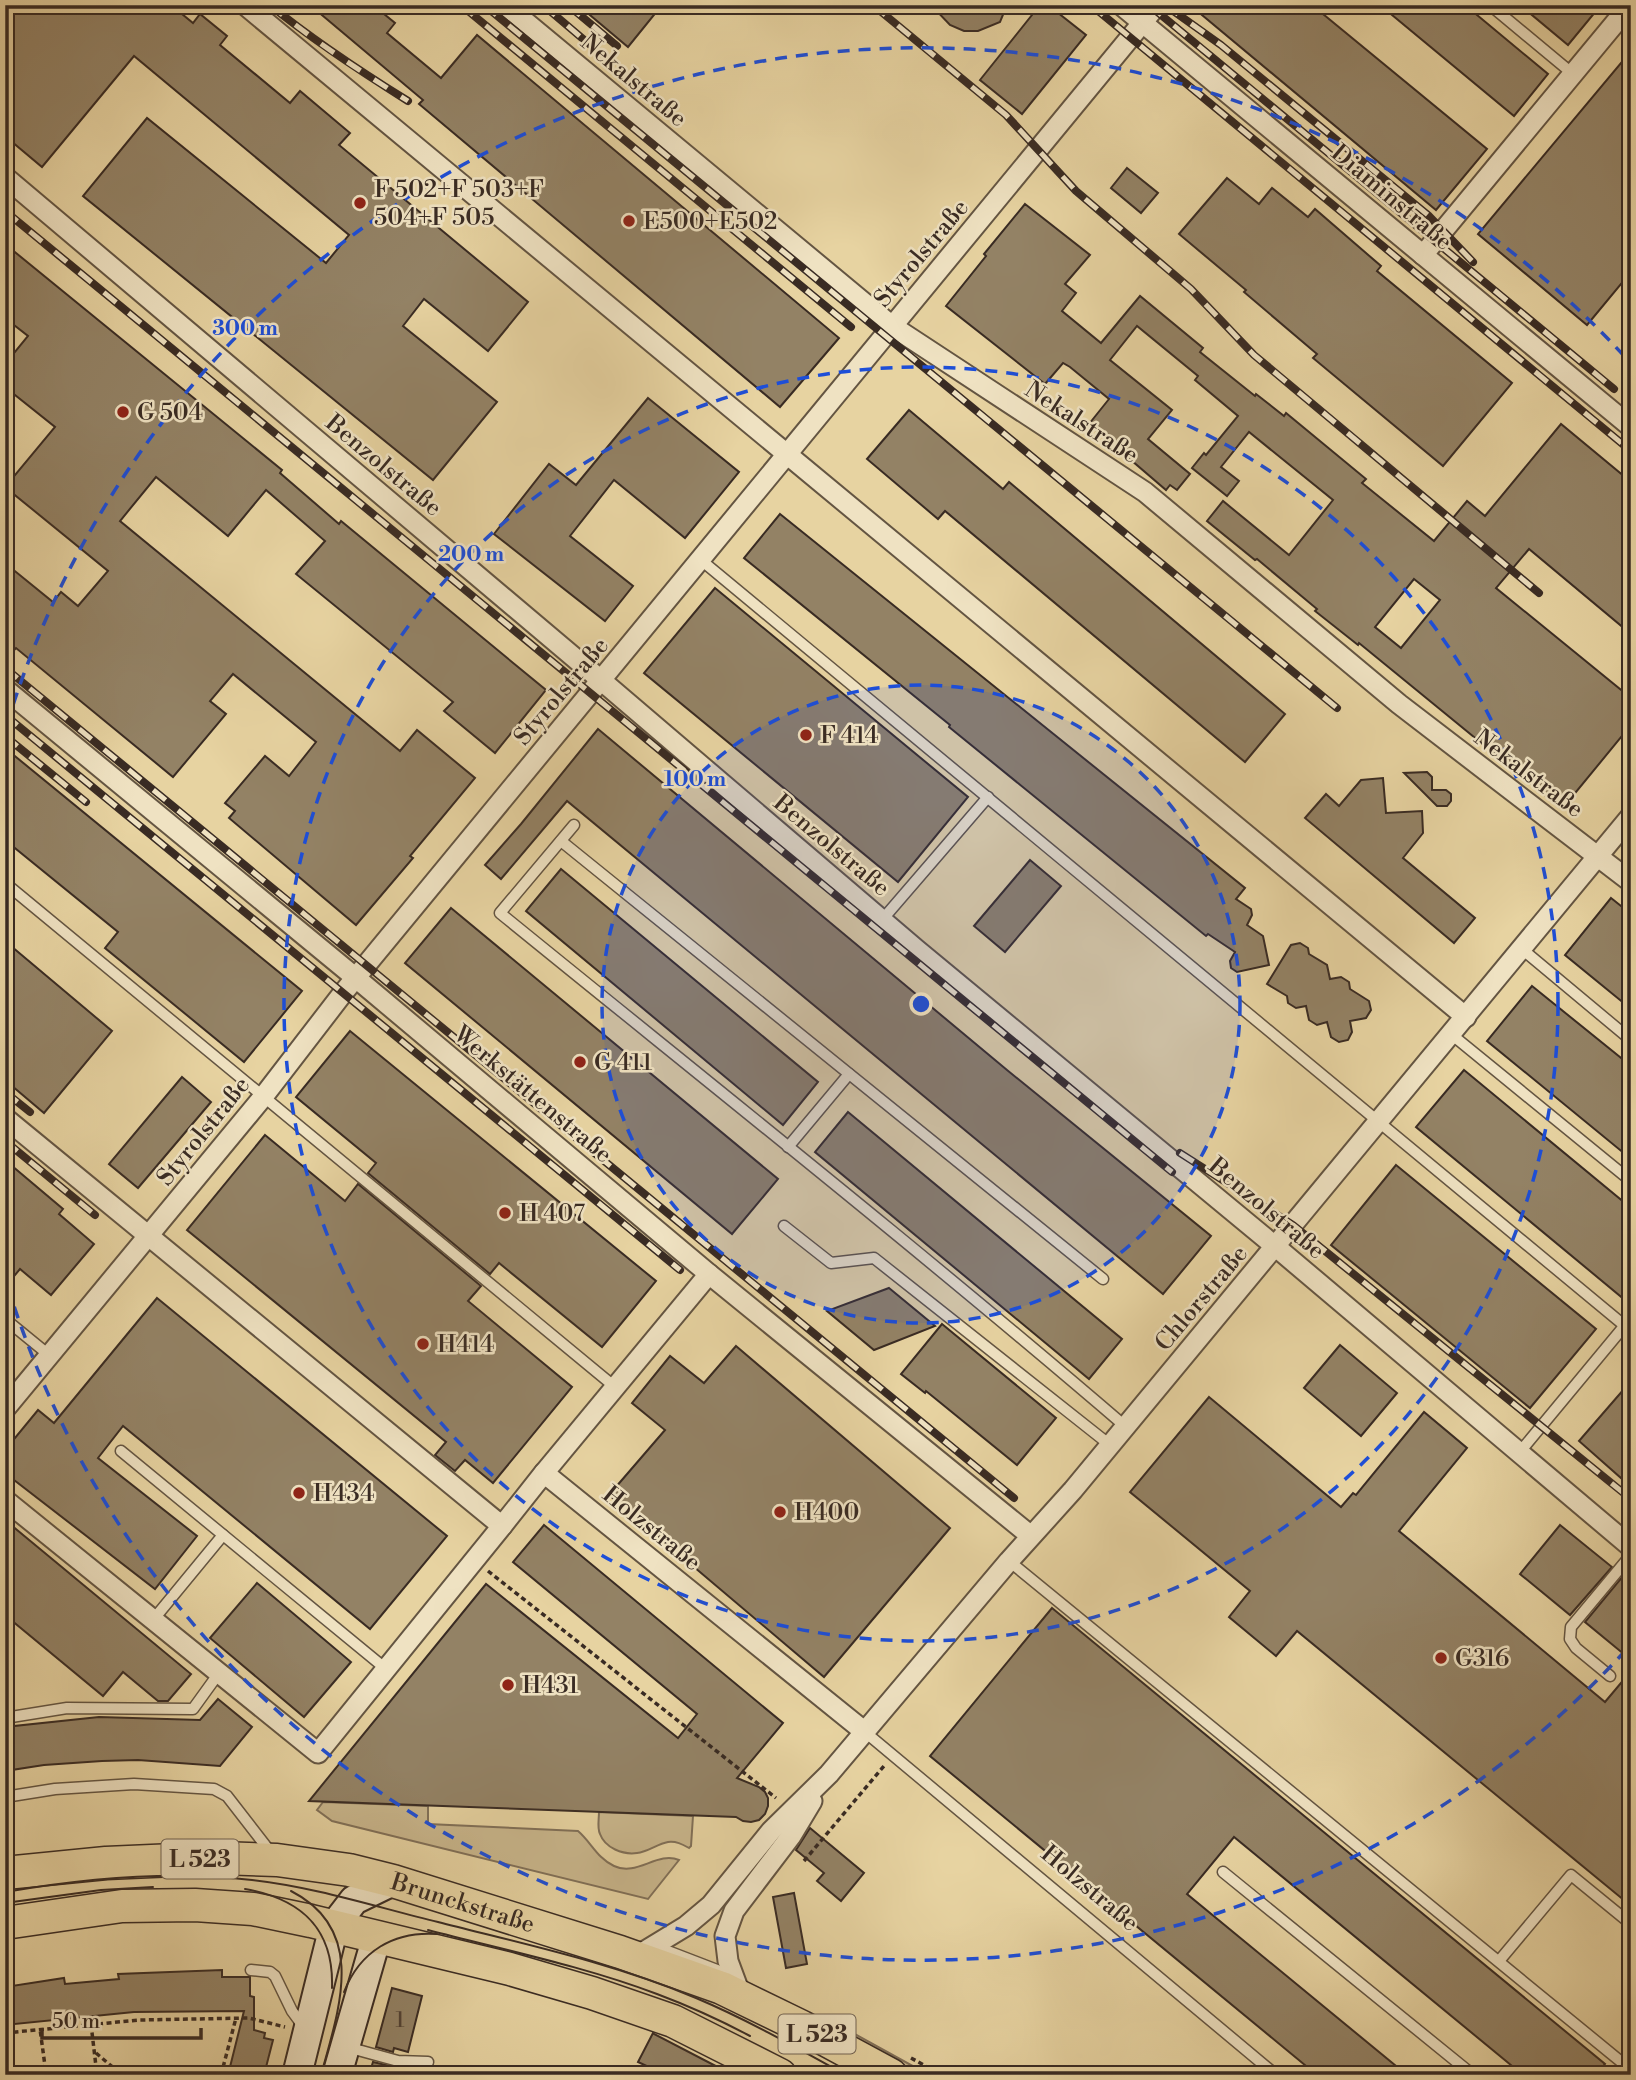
<svg xmlns="http://www.w3.org/2000/svg" width="1636" height="2080" viewBox="0 0 1636 2080" font-family="'Libre Bodoni',serif">
<rect width="100%" height="100%" fill="#e7d3a1"/>
<filter id="stains"><feTurbulence type="fractalNoise" baseFrequency=".00286" numOctaves="4"/><feColorMatrix values="0 0 0 0 .2 0 0 0 0 .09 0 0 0 0 .02 0 0 0 .5 -.17"/></filter>
<radialGradient id="worn" r=".72"><stop offset=".6" stop-color="#630" stop-opacity="0"/><stop offset="1" stop-color="#630" stop-opacity=".3"/></radialGradient>
<!-- green -->
<g fill="#c9b68c" stroke="#817058" stroke-width="2">
<path d="M323 1802 428 1806V1824L578 1831C591 1842 597 1858 614 1866 637 1877 657 1851 679 1860L648 1899 332 1821 317 1810Z"/>
<path d="M599 1812 693 1816 691 1846 689 1848C682 1844 676 1841 668 1842 657 1844 648 1852 637 1853 623 1855 605 1848 600 1834 597 1828 599 1819 599 1812Z"/>
<path d="M833 2022 929 2075H918L830 2027Z"/>
</g>
<!-- building -->
<g fill="#938265" stroke="#392b23" stroke-width="2" fill-rule="evenodd">
<path d="M5 5H171L193 23 200 14 227 36 220 45 290 103 300 91 350 133 339 145 528 302 488 351 424 299 403 326 497 402 433 480 83 196 147 118 326 263 349 235 134 56 42 167 5 136Z"/>
<path d="M310 5H373L395 23 387 33 441 78 477 35 839 338 780 407 419 104 423 100Z"/>
<path d="M578 5H662L628 47Z"/>
<path d="M931 5H1007L1000 22 978 31H964L950 25Z"/>
<path d="M1040 5H1048L1086 35 1022 114 980 80Z"/>
<path d="M1190 5H1312L1487 149 1436 210Z"/>
<path d="M1380 5H1465L1548 74 1514 116Z"/>
<path d="M1520 5H1601L1568 45Z"/>
<path d="M1631 51V272L1587 325 1478 234Z"/>
<path d="M1127 168 1158 193 1141 213 1111 188Z"/>
<path d="M1227 178 1259 204 1272 188 1308 217 1315 209 1381 266 1377 271 1512 383 1443 466 1313 358 1317 354 1244 292 1246 290 1179 234Z"/>
<path d="M1025 204 1090 255 1065 284 1076 293 1062 311 1101 343 1140 296 1203 348 1200 352 1255 396 1256 394 1284 416 1286 413 1366 479 1362 483 1434 541 1467 501 1485 516 1561 424 1631 482V634L1529 549 1496 588 1631 698V725L1562 809 1359 643 1358 645 1315 611 1317 609 1257 559 1255 560 1207 521 1223 501 1289 555 1333 500 1249 432 1221 467 1239 481 1227 496 1192 468 1204 453 1206 455 1238 416 1195 380 1198 376 1137 326 1110 360 1172 410 1148 439 1190 474 1177 490 1170 485 1166 490 1089 424 1109 399 1070 367 1063 363 1045 384 946 306 986 256 984 254ZM1414 579 1440 600 1401 648 1375 627Z"/>
<path d="M5 244 282 470 280 473 339 524 341 521 546 690 495 753 444 711 453 702 296 574 325 541 266 490 228 536 156 477 120 521 400 751 417 730 475 778 410 856 413 858 356 925 229 818 235 811 225 803 265 756 289 776 316 742 233 674 210 701 226 714 173 777 16 648 5 660V563L53 602 61 592 78 606 108 571 5 487 55 427 5 387V364L28 336 5 318Z"/>
<path d="M648 398 739 472 685 538 614 480 570 536 633 586 605 621 494 534 549 464 576 485Z"/>
<path d="M909 410 1003 489 1009 482 1285 714 1245 762 945 511 938 519 867 459Z"/>
<path d="M780 514 1245 888 1236 899 1251 909 1252 915 1247 925 1263 936 1269 965 1237 972 1231 968 1230 961 1235 952 1208 934 1206 936 949 727 950 725 744 558Z"/>
<path d="M715 588 968 797 898 882 644 673Z"/>
<path d="M598 729 1007 1070 1211 1236 1163 1294 567 801 501 879 485 865 521 824Z"/>
<path d="M5 748 302 991 244 1062 105 948 118 932 5 840Z"/>
<path d="M1427 772 1432 777V790H1446L1451 794V801L1447 806H1437L1404 773Z"/>
<path d="M1383 778 1386 813 1422 811 1423 833 1403 858 1475 918 1454 943 1305 818 1326 794 1339 806 1361 780Z"/>
<path d="M1030 860 1061 886 1005 952 974 926Z"/>
<path d="M561 869 818 1082 783 1125 526 911Z"/>
<path d="M1611 898 1631 914V1009L1565 955Z"/>
<path d="M451 908 778 1179 732 1234 405 963Z"/>
<path d="M5 941 112 1031 44 1113 5 1080Z"/>
<path d="M1300 943 1308 948 1309 954 1327 965 1330 979 1341 977 1349 982 1350 989 1369 1001 1371 1010 1366 1018 1350 1021 1352 1032 1348 1040 1339 1042 1331 1037 1327 1022 1317 1025 1309 1020 1306 1006 1296 1008 1288 1003 1287 996 1267 984 1291 945Z"/>
<path d="M1532 986 1631 1066V1159L1487 1041Z"/>
<path d="M350 1031 656 1281 602 1347 499 1263 490 1274 368 1173 376 1163 296 1097Z"/>
<path d="M1464 1070 1631 1208V1305L1416 1127Z"/>
<path d="M182 1077 211 1102 138 1188 109 1164Z"/>
<path d="M848 1112 1122 1339 1089 1379 815 1152Z"/>
<path d="M265 1135 345 1201 358 1184 481 1286 468 1301 572 1387 493 1483 465 1460 455 1471 435 1455 446 1442 187 1230Z"/>
<path d="M5 1160 63 1209 59 1214 94 1244 51 1295 20 1269 5 1287Z"/>
<path d="M1396 1165 1596 1329 1530 1408 1331 1245Z"/>
<path d="M889 1288 935 1326 874 1350 827 1311Z"/>
<path d="M157 1298 447 1536 370 1629 123 1426 98 1458 197 1536 155 1589 5 1473V1450L38 1410 54 1423Z"/>
<path d="M942 1324 1056 1418 1017 1465 926 1391 925 1393 901 1374Z"/>
<path d="M1340 1345 1397 1393 1361 1436 1304 1388Z"/>
<path d="M736 1346 950 1528 824 1677 609 1495 665 1430 632 1403 670 1356 704 1383Z"/>
<path d="M1631 1381V1467L1621 1478 1579 1441Z"/>
<path d="M1209 1397 1341 1507 1353 1493 1356 1495 1424 1412 1467 1448 1399 1531 1605 1702 1631 1671V1906L1297 1631 1276 1656 1229 1617 1250 1591 1130 1492Z"/>
<path d="M5 1520 191 1674 168 1701H158L123 1672 103 1696 5 1615Z"/>
<path d="M544 1525 783 1723 737 1778 759 1787 765 1792 768 1798V1806L765 1814 759 1820 751 1822 743 1821 736 1817 309 1801 486 1584 678 1738 697 1714 513 1562Z"/>
<path d="M1560 1525 1612 1567 1570 1615 1520 1574Z"/>
<path d="M1623 1576 1631 1582V1660L1585 1622Z"/>
<path d="M257 1583 351 1662 304 1717 210 1638Z"/>
<path d="M1052 1608 1605 2064 1596 2075H1523L1234 1837 1187 1894 1407 2075H1317L930 1756Z"/>
<path d="M218 1699 252 1727 220 1766 138 1760 102 1761 44 1765 5 1771V1727L99 1717 200 1720Z"/>
<path d="M810 1828 864 1873 841 1901 817 1881 824 1873 796 1850Z"/>
<path d="M794 1893 807 1964 786 1968 773 1897Z"/>
<path d="M222 1970V1977H250V1996L254 1997V2030L265 2033 264 2038 273 2040 264 2075H228L244 2011 134 2012 5 2025V1987L64 1978 65 1984 119 1979 118 1974Z"/>
<path d="M392 1988 422 1996 408 2052 394 2048 393 2052 376 2047Z"/>
<path d="M653 2033 654 2034 733 2075H666L638 2062Z"/>
<path d="M373 2062 390 2066 387 2075H369Z"/>
</g>
<g fill="none" stroke-linecap="round" stroke-linejoin="round">
<defs>
<g id="service">
<path d="M1490 5 1573 74"/>
<path d="M701 560 1631 1331"/>
<path d="M574 825 500 913C709 1083 921 1251 1126 1427"/>
<path d="M561 841 1103 1279"/>
<path d="M5 883 615 1387"/>
<path d="M882 920 988 797"/>
<path d="M1522 949 1631 1040"/>
<path d="M1451 1034 1631 1181"/>
<path d="M788 1147 849 1074"/>
<path d="M784 1226 831 1263 874 1258 1110 1445"/>
<path d="M5 1319 49 1355"/>
<path d="M121 1451 386 1669"/>
<path d="M1519 1453 1631 1318"/>
<path d="M1009 1561 1625 2065 1631 2064"/>
<path d="M153 1620 223 1535"/>
<path d="M1610 1676 1576 1648 1570 1639 1571 1627 1631 1555"/>
<path d="M5 1718 67 1708 193 1709 219 1673"/>
<path d="M865 1732 1276 2075"/>
<path d="M5 1797 55 1789 134 1784 214 1789 227 1796 272 1854"/>
<path d="M1223 1872 1473 2075"/>
<path d="M653 1953 665 1950 717 1970 718 1974"/>
<path d="M1499 1961 1571 1875 1631 1924"/>
<path d="M251 1970 270 1972 275 1976 292 2011 303 2026"/>
<path d="M347 2047 398 2061 428 2062"/>
</g>
<g id="minor">
<path d="M245 5 1466 1017"/>
<path d="M505 5 892 326 1145 492 1399 704 1631 882"/>
<path d="M1121 5 1631 427"/>
<path d="M5 177 602 681 917 950 1276 1247 1631 1547"/>
<path d="M1423 255 1630 5"/>
<path d="M5 689 356 978 709 1274 1031 1536"/>
<path d="M5 1118 502 1526 544 1473 865 1732"/>
<path d="M5 1409 263 1097 343 993 1157 5"/>
<path d="M544 1473 709 1274"/>
<path d="M5 1500 318 1753 502 1526"/>
<path d="M635 1957 686 1926 711 1905 771 1831 829 1774 1009 1561 1073 1490 1631 816"/>
<path d="M741 1996 728 1961 725 1936 734 1911 791 1836 812 1801"/>
</g>
<g id="secondary">
<path d="M297 2075 334 1926 354 1900 393 1881"/>
<path d="M337 2075 377 1936"/>
</g>
<g id="primary">
<path id="s1" d="M5 1873 106 1863 220 1858 277 1860 349 1870 393 1881 620 1952 722 1988 802 2027 891 2075"/>
<path d="M5 1923 122 1906 195 1905 253 1909 311 1921 510 1969 592 1993 673 2021 780 2075"/>
</g>
</defs>
<!-- service casing -->
<use href="#service" stroke="#645542" stroke-width="13"/>
<!-- minor casing -->
<use href="#minor" stroke="#645542" stroke-width="23"/>
<!-- secondary casing -->
<use href="#secondary" stroke="#392b23" stroke-width="32"/>
<!-- primary casing -->
<use href="#primary" stroke="#392b23" stroke-width="35"/>
<!-- path -->
<g stroke="#392b23" stroke-width="3.5" stroke-dasharray="5 3.5" stroke-linecap="butt">
<path d="M488 1571 776 1798"/>
<path d="M804 1861 884 1766"/>
<path d="M91 2024 97 2075"/>
<path d="M5 2033 139 2020 249 2018 285 2027"/>
<path d="M96 2053 122 2075"/>
<path d="M911 2058 942 2075"/>
<path d="M36 2075 45 2066 40 2029"/>
<path d="M221 2075 236 2018"/>
</g>
<!-- service -->
<use href="#service" stroke="#efe2c2" stroke-width="10"/>
<!-- minor -->
<use href="#minor" stroke="#efe2c2" stroke-width="19"/>
<!-- secondary -->
<use href="#secondary" stroke="#efe2c2" stroke-width="28"/>
<!-- primary -->
<use href="#primary" stroke="#e7d3a1" stroke-width="32"/>
<!-- tram -->
<g stroke="#392b23" stroke-width="2">
<path d="M245 1889C302 1899 334 1929 332 1988"/>
<path d="M291 1891C368 1930 339 2009 321 2075"/>
<path d="M5 1892C86 1878 170 1870 252 1880 315 1887 376 1907 438 1922 524 1944 613 1963 696 1998 748 2020 797 2048 846 2075"/>
<path d="M5 1903 101 1890 153 1887"/>
<path d="M428 1930C504 1950 583 1966 657 1994 689 2006 720 2020 750 2036"/>
<path d="M344 1992C360 1951 394 1931 437 1934"/>
</g>
<defs>
<g id="rail">
<path d="M270 5C314 41 360 71 408 101"/>
<path d="M461 5 851 327"/>
<path d="M484 5 1337 708"/>
<path d="M543 5 589 44"/>
<path d="M568 5 617 46"/>
<path d="M873 5 1006 115 1076 191 1191 289 1254 355 1539 593"/>
<path d="M1091 5 1631 451"/>
<path d="M1149 5 1614 389"/>
<path d="M1165 5 1221 45 1428 215 1473 262"/>
<path d="M5 211 1172 1172"/>
<path d="M5 668 1014 1498"/>
<path d="M5 715 680 1270"/>
<path d="M5 736 86 802"/>
<path d="M5 1092 30 1112"/>
<path d="M5 1141 95 1215"/>
<path d="M1180 1153 1293 1225 1631 1499"/>
</g>
</defs>
<!-- rail casing -->
<use href="#rail" stroke="#392b23" stroke-width="8"/>
<!-- rail -->
<use href="#rail" stroke="#efe2c2" stroke-width="5" stroke-dasharray="16" stroke-linecap="butt"/>
</g>
<!-- distance rings -->
<circle cx="921" cy="1004" r="319" fill="#1d4ed8" fill-opacity=".12"/>
<g fill="none" stroke="#1d4ed8" stroke-width="3.5" stroke-dasharray="12 9">
<circle cx="921" cy="1004" r="319"/>
<circle cx="921" cy="1004" r="637"/>
<path d="M1626 1650A956 956 0 0 1 7 1284M7 724A956 956 0 0 1 1626 358"/>
</g>
<!-- markers -->
<g fill="#8f2418" stroke="#efe2c2" stroke-width="2.5">
<circle cx="360" cy="203" r="7"/>
<circle cx="629" cy="221" r="7"/>
<circle cx="123" cy="412" r="7"/>
<circle cx="806" cy="735" r="7"/>
<circle cx="580" cy="1062" r="7"/>
<circle cx="505" cy="1213" r="7"/>
<circle cx="423" cy="1344" r="7"/>
<circle cx="299" cy="1493" r="7"/>
<circle cx="780" cy="1512" r="7"/>
<circle cx="1441" cy="1658" r="7"/>
<circle cx="508" cy="1685" r="7"/>
</g>
<g text-anchor="middle" stroke-width="5" stroke-linejoin="round" paint-order="stroke">
<!-- number labels -->
<g font-size="21" fill="#504134">
<text x="400" y="2027">1</text>
</g>
<!-- shield labels -->
<g fill="#efe2c2" stroke="#706253" stroke-width="2">
<rect x="161.5" y="1839.5" width="77" height="39" rx="5"/>
<rect x="778.5" y="2014.5" width="77" height="39" rx="5"/>
</g>
<g font-size="23" font-weight="bold" fill="#392b23">
<text x="200" y="1867">L 523</text>
<text x="817" y="2042">L 523</text>
</g>
<!-- street labels -->
<g font-size="24" fill="#392b23" stroke="#efe2c2">
<text transform="translate(634 80) rotate(40)" y="8">Nekalstraße</text>
<text transform="translate(1392 197) rotate(40)" y="8">Diaminstraße</text>
<text transform="translate(921 253) rotate(-50)" y="8">Styrolstraße</text>
<text transform="translate(1082 422) rotate(33)" y="8">Nekalstraße</text>
<text transform="translate(384 465) rotate(40)" y="8">Benzolstraße</text>
<text transform="translate(561 691) rotate(-50)" y="8">Styrolstraße</text>
<text transform="translate(1529 773) rotate(37)" y="8">Nekalstraße</text>
<text transform="translate(832 845) rotate(40)" y="8">Benzolstraße</text>
<text transform="translate(533 1094) rotate(40)" y="8">Werkstättenstraße</text>
<text transform="translate(203 1131) rotate(-51)" y="8">Styrolstraße</text>
<text transform="translate(1267 1208) rotate(40)" y="8">Benzolstraße</text>
<text transform="translate(1201 1298) rotate(-50)" y="8">Chlorstraße</text>
<text transform="translate(652 1528) rotate(39)" y="8">Holzstraße</text>
<text transform="translate(1090 1888) rotate(40)" y="8">Holzstraße</text>
<text dy="8" stroke="none"><textPath href="#s1" startOffset="464">Brunckstraße</textPath></text>
</g>
<!-- poi labels -->
<g font-size="24" fill="#392b23" stroke="#efe2c2" text-anchor="start">
<text x="374" y="197">F 502+F 503+F<tspan x="374" dy="28">504+F 505</tspan></text>
<text x="643" y="229">E500+E502</text>
<text x="137" y="420">G 504</text>
<text x="820" y="743">F 414</text>
<text x="594" y="1070">G 411</text>
<text x="519" y="1221">H 407</text>
<text x="437" y="1352">H414</text>
<text x="313" y="1501">H434</text>
<text x="794" y="1520">H400</text>
<text x="1455" y="1666">G316</text>
<text x="522" y="1693">H431</text>
</g>
</g>
<circle cx="921" cy="1004" r="10" fill="#1d4ed8" stroke="#efe2c2" stroke-width="3.5"/>
<g font-size="21" text-anchor="middle" font-weight="bold" fill="#1d4ed8" stroke="#efe2c2" stroke-width="5" stroke-linejoin="round" paint-order="stroke">
<text x="245" y="335">300 m</text>
<text x="471" y="561">200 m</text>
<text x="695" y="786">100 m</text>
</g>
<!-- margin -->
<rect width="1636" height="2080" fill="none" stroke="#e7d3a1" stroke-width="28"/>
<rect x="7" y="7" width="1622" height="2066" fill="none" stroke="#392b23" stroke-width="3.5"/>
<rect x="14" y="14" width="1608" height="2052" fill="none" stroke="#392b23" stroke-width="2"/>
<!-- scale -->
<path d="M42 2028v10h159v-10" fill="none" stroke="#392b23" stroke-width="3.5"/>
<text x="52" y="2028" font-size="21" fill="#392b23" stroke="#efe2c2" stroke-width="5" paint-order="stroke">50 m</text>
<rect width="100%" height="100%" filter="url(#stains)"/>
<rect width="100%" height="100%" fill="url(#worn)"/>
</svg>
